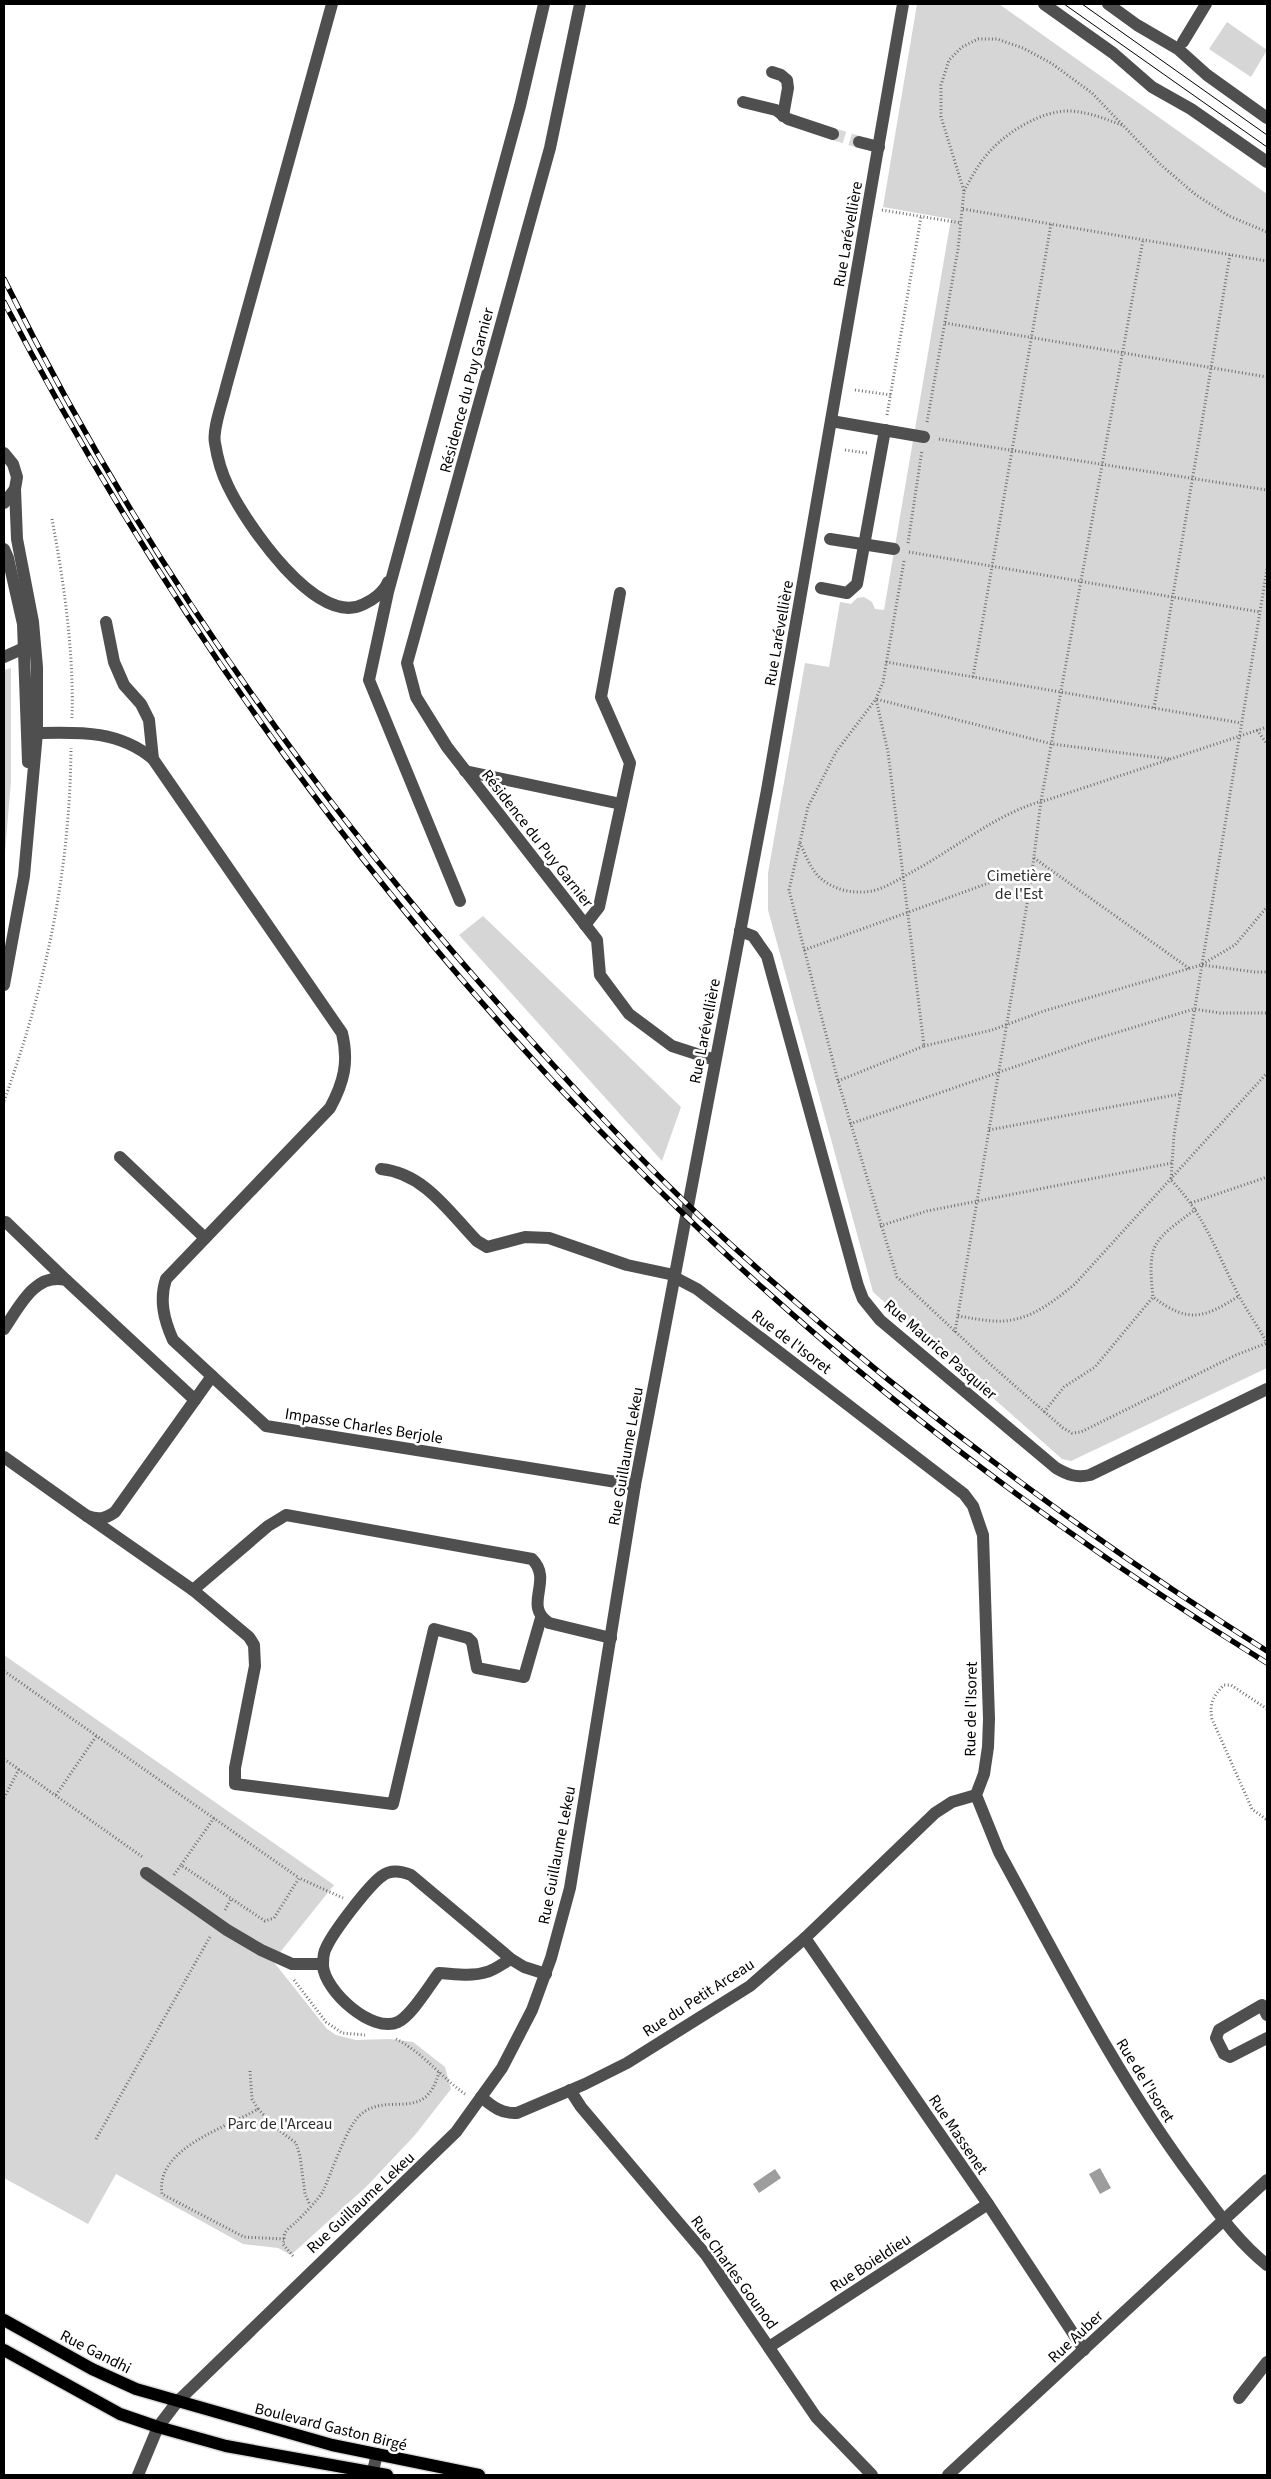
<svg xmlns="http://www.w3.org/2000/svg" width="1271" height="2479" viewBox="0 0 1271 2479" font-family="'Source Sans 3',sans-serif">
<rect width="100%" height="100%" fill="#fff"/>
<!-- green -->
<g fill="#d6d6d6">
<path d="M917 4H999L1267 194V1368L1071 1461 1062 1459 873 1292 768 910V873L805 663 829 667 840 602 851 604 857 598 864 597 872 602 875 609 884 610 951 219 883 207Z"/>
<path d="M1227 22 1267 50 1251 77 1209 49Z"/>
<path d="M11 668V781L4 864V670Z"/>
<path d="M483 916 681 1107 662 1161 459 935Z"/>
<path d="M4 1655 334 1885 273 1961 327 2029 336 2035 356 2040 390 2039 413 2042 445 2067 451 2089 415 2135 366 2187 291 2255 278 2248 243 2244 116 2174 88 2224 4 2178Z"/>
</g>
<!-- water -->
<g fill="#9d9d9d">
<path d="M1100 2168 1111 2188 1100 2194 1089 2174Z"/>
<path d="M775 2169 781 2178 759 2193 753 2184Z"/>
</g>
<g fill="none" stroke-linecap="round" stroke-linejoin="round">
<!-- minor-tunnel -->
<path stroke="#d9d9d9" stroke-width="12" stroke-dasharray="12 6" stroke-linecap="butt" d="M833 134 859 142"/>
<defs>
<g id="major">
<path d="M4 2320 92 2369 136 2389 332 2445 479 2475"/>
<path d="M4 2350 120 2414 158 2427 226 2446 387 2475"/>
</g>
</defs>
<!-- major casing -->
<use href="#major" stroke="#dbdbdb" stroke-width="15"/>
<!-- path -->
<g stroke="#717171" stroke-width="3" stroke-dasharray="1 2.5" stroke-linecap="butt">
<path d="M964 191C972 176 980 161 992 149 1010 130 1044 110 1070 111 1089 112 1105 119 1122 125"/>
<path d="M963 209 1267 261"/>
<path d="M882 210 961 223"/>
<path d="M945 323 1267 377"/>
<path d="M855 390 891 395"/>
<path d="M887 415 921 217"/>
<path d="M927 422 958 249 964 191 941 117V85L949 60 962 47 978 39H997L1023 48 1051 63 1092 93 1160 164 1196 195 1229 216 1267 232"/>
<path d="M939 439 1267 490"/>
<path d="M845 450 867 453"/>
<path d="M52 519C64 583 74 652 72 718"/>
<path d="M908 543 922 450"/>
<path d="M909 552 1260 612"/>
<path d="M904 561 883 682 876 699 836 752 808 807 789 890 838 1081 897 1277 990 1364 1063 1428 1072 1433 1081 1432 1236 1355 1267 1343"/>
<path d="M1267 569 1174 1135 1171 1180C1205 1215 1217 1254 1239 1296 1248 1312 1258 1327 1267 1343"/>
<path d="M886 662 1241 723"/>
<path d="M973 677 1051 224"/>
<path d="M1154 708 1230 255"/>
<path d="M1257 730 1267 744"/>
<path d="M800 843C806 856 812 873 824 881 838 891 855 894 872 891 885 888 898 880 910 873 952 851 1001 810 1047 800L1267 727"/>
<path d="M1034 858 1190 969"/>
<path d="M804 950 1033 867"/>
<path d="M1202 965 1255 972H1267"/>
<path d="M924 1046 992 1030 1044 1011 1201 965 1235 945 1267 907"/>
<path d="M838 1081 924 1046 888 752 876 699 1052 744 1170 759"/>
<path d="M4 1101C46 985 70 871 71 748"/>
<path d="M850 1124 1089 1041 1194 1009 1220 1013H1267"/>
<path d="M989 1130 1180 1094"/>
<path d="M1191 1203 1267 1177"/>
<path d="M1196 1209C1153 1241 1147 1242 1153 1297 1189 1324 1204 1318 1239 1296"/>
<path d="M880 1226 927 1211 1172 1163"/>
<path d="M958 1316C972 1318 989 1322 1004 1321 1032 1319 1054 1301 1075 1284L1267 1073"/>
<path d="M955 1332 1031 880 1041 801 1143 240"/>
<path d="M1044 1412 1064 1387 1095 1367 1153 1297"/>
<path d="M4 1671 299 1878"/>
<path d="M1267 1709 1231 1685H1224C1213 1696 1209 1704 1212 1719L1252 1809 1267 1820"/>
<path d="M4 1759 144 1858"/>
<path d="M56 1795 97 1735"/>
<path d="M4 1798 19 1769"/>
<path d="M214 1818 181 1865 265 1921 274 1918 299 1878 343 1898"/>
<path d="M174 1875 181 1865"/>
<path d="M225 1910 231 1899"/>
<path d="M294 1980 326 2022 342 2033 365 2035"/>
<path d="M396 2039C422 2052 441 2077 465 2094"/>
<path d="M250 2071 252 2099 258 2109"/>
<path d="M96 2139 211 1935"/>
<path d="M284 2239 244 2237 162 2194C155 2148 226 2128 258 2109L276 2128 296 2143 300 2156 305 2194 310 2205"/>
<path d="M293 2256 283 2244C284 2241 284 2235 285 2233 287 2229 293 2225 296 2222 303 2215 319 2199 323 2191 332 2172 346 2128 360 2115 388 2090 425 2125 439 2072"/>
</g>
<!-- minor -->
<g stroke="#4f4f4f" stroke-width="12">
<path d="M332 4 226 387C223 401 212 430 215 443 217 456 222 474 228 486 245 522 317 629 364 604 373 600 384 592 388 582"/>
<path d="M580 4 550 148 407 663 416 697 447 747 597 940 600 975 629 1014 672 1046 715 1060"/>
<path d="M1044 4 1113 53 1152 87 1191 109 1267 162"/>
<path d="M1108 4 1137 25 1178 49 1207 75 1267 118"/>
<path d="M1183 42 1206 4"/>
<path d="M772 72 781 75 787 80 788 88 783 116"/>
<path d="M743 102 776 110 788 119 833 134"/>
<path d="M859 142 879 147"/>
<path d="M831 421 924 437"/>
<path d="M4 453 13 464 17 477 15 489 17 539 33 622 37 667V733L24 876 4 985"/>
<path d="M4 503 15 489"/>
<path d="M830 539 894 549"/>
<path d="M4 549 8 558 23 624 28 762"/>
<path d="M821 588 847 593 857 584 885 430"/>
<path d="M106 622 114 662 124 685 141 704 149 720 153 759"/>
<path d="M4 657 24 648"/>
<path d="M37 733C79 732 119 730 153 759L342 1033C349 1062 344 1082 330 1108L166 1279C159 1300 164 1320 173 1340L266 1426 635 1485"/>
<path d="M465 771 621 804"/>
<path d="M460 901 369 680 388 592 520 106 544 4"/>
<path d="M585 925 599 907 630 763 601 697 620 593"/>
<path d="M740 931 753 936 767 956 858 1286 863 1299 880 1320 1056 1468C1068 1475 1076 1478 1090 1475L1267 1389"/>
<path d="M120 1157 205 1238"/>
<path d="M381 1169C424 1173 449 1212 477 1241L487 1247 525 1237 549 1238 627 1265 674 1275"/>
<path d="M6 1222 66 1280"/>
<path d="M674 1277 697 1289 964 1494 973 1506 983 1535 989 1719 988 1747 984 1774 976 1795 999 1852C1060 1963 1117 2077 1193 2179 1217 2211 1235 2239 1267 2265"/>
<path d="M4 1329C19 1307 35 1272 66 1280L195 1400"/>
<path d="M4 1457 87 1516C99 1520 105 1519 115 1512L212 1376"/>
<path d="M87 1516 193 1590 249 1637 254 1645 255 1666 235 1768V1784L393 1804 434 1629 468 1638 472 1642 477 1668 524 1677 541 1618"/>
<path d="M193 1590 268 1526 286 1515 532 1559C554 1581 522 1605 549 1623L611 1638"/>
<path d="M146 1873 227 1930 261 1950 292 1964H323"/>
<path d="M805 1938 988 2204 1084 2350"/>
<path d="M511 1959C505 1962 500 1966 494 1969 477 1978 457 1974 439 1973 429 1986 412 2015 398 2022 372 2034 325 1991 323 1966 323 1961 323 1953 326 1948 333 1932 369 1885 382 1876 391 1869 401 1871 411 1875L511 1959 524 1967 546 1974"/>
<path d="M1267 2015 1262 2005 1219 2030 1216 2038 1224 2054 1230 2057 1267 2038"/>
<path d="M570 2090 581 2107 706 2255 816 2417 872 2475"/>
<path d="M481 2097C493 2107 502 2114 517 2113L585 2084 627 2063 750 1986 805 1938 935 1813 952 1802 976 1795"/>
<path d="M769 2347 988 2204"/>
<path d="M1239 2398 1267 2362"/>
<path d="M138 2475 158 2427 177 2402 456 2132 502 2068 532 2010 551 1958 570 1888 635 1485 767 790 903 4"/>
<path d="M372 2475 377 2454"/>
<path d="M948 2475 1267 2180"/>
</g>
<!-- major -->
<use href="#major" stroke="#000" stroke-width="12"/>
<!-- tram -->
<g stroke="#000" stroke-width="1">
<path d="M1064 4 1267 147"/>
<path d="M1082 4 1267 135"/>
</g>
<defs>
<g id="rail">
<path d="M4 279C138 551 316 802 519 1027 578 1093 639 1159 703 1219 878 1381 1066 1524 1267 1651"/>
<path d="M4 302C184 647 416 959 698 1228 871 1393 1064 1537 1267 1663"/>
</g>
</defs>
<!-- rail casing -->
<use href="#rail" stroke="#000" stroke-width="5.5"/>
<!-- rail -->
<use href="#rail" stroke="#fff" stroke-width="4" stroke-dasharray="11" stroke-linecap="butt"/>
</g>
<g text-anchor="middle" stroke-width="5" stroke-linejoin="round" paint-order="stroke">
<!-- street labels -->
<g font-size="16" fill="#000" stroke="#fff">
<text transform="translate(847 234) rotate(-80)" y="6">Rue Larévellière</text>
<text transform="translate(466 390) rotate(-75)" y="6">Résidence du Puy Garnier</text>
<text transform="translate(778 633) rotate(-80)" y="6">Rue Larévellière</text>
<text transform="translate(538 838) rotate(52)" y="6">Résidence du Puy Garnier</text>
<text transform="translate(704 1031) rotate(-79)" y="6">Rue Larévellière</text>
<text transform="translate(792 1341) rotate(37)" y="6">Rue de l'Isoret</text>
<text transform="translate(941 1349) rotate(41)" y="6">Rue Maurice Pasquier</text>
<text transform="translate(364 1425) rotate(9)" y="6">Impasse Charles Berjole</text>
<text transform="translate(625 1456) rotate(-80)" y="6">Rue Guillaume Lekeu</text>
<text transform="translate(970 1709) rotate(-89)" y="6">Rue de l'Isoret</text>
<text transform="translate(556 1855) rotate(-79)" y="6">Rue Guillaume Lekeu</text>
<text transform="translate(698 1997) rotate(-33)" y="6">Rue du Petit Arceau</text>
<text transform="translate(1146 2080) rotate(58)" y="6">Rue de l'Isoret</text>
<text transform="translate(959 2134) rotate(56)" y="6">Rue Massenet</text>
<text transform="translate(360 2202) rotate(-43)" y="6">Rue Guillaume Lekeu</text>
<text transform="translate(870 2262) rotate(-33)" y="6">Rue Boieldieu</text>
<text transform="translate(735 2272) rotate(54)" y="6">Rue Charles Gounod</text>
<text transform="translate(1075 2336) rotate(-43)" y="6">Rue Auber</text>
<text transform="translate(96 2351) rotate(27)" y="6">Rue Gandhi</text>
<text transform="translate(331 2426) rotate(14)" y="6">Boulevard Gaston Birgé</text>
</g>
<!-- park labels -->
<g font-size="16" fill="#2d2d2d" stroke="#fff">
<text x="1019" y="881">Cimetière<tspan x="1019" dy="18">de l'Est</tspan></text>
<text x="280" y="2129">Parc de l'Arceau</text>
</g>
</g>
<!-- border -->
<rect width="1271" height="2479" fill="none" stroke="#000000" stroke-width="10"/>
</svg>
